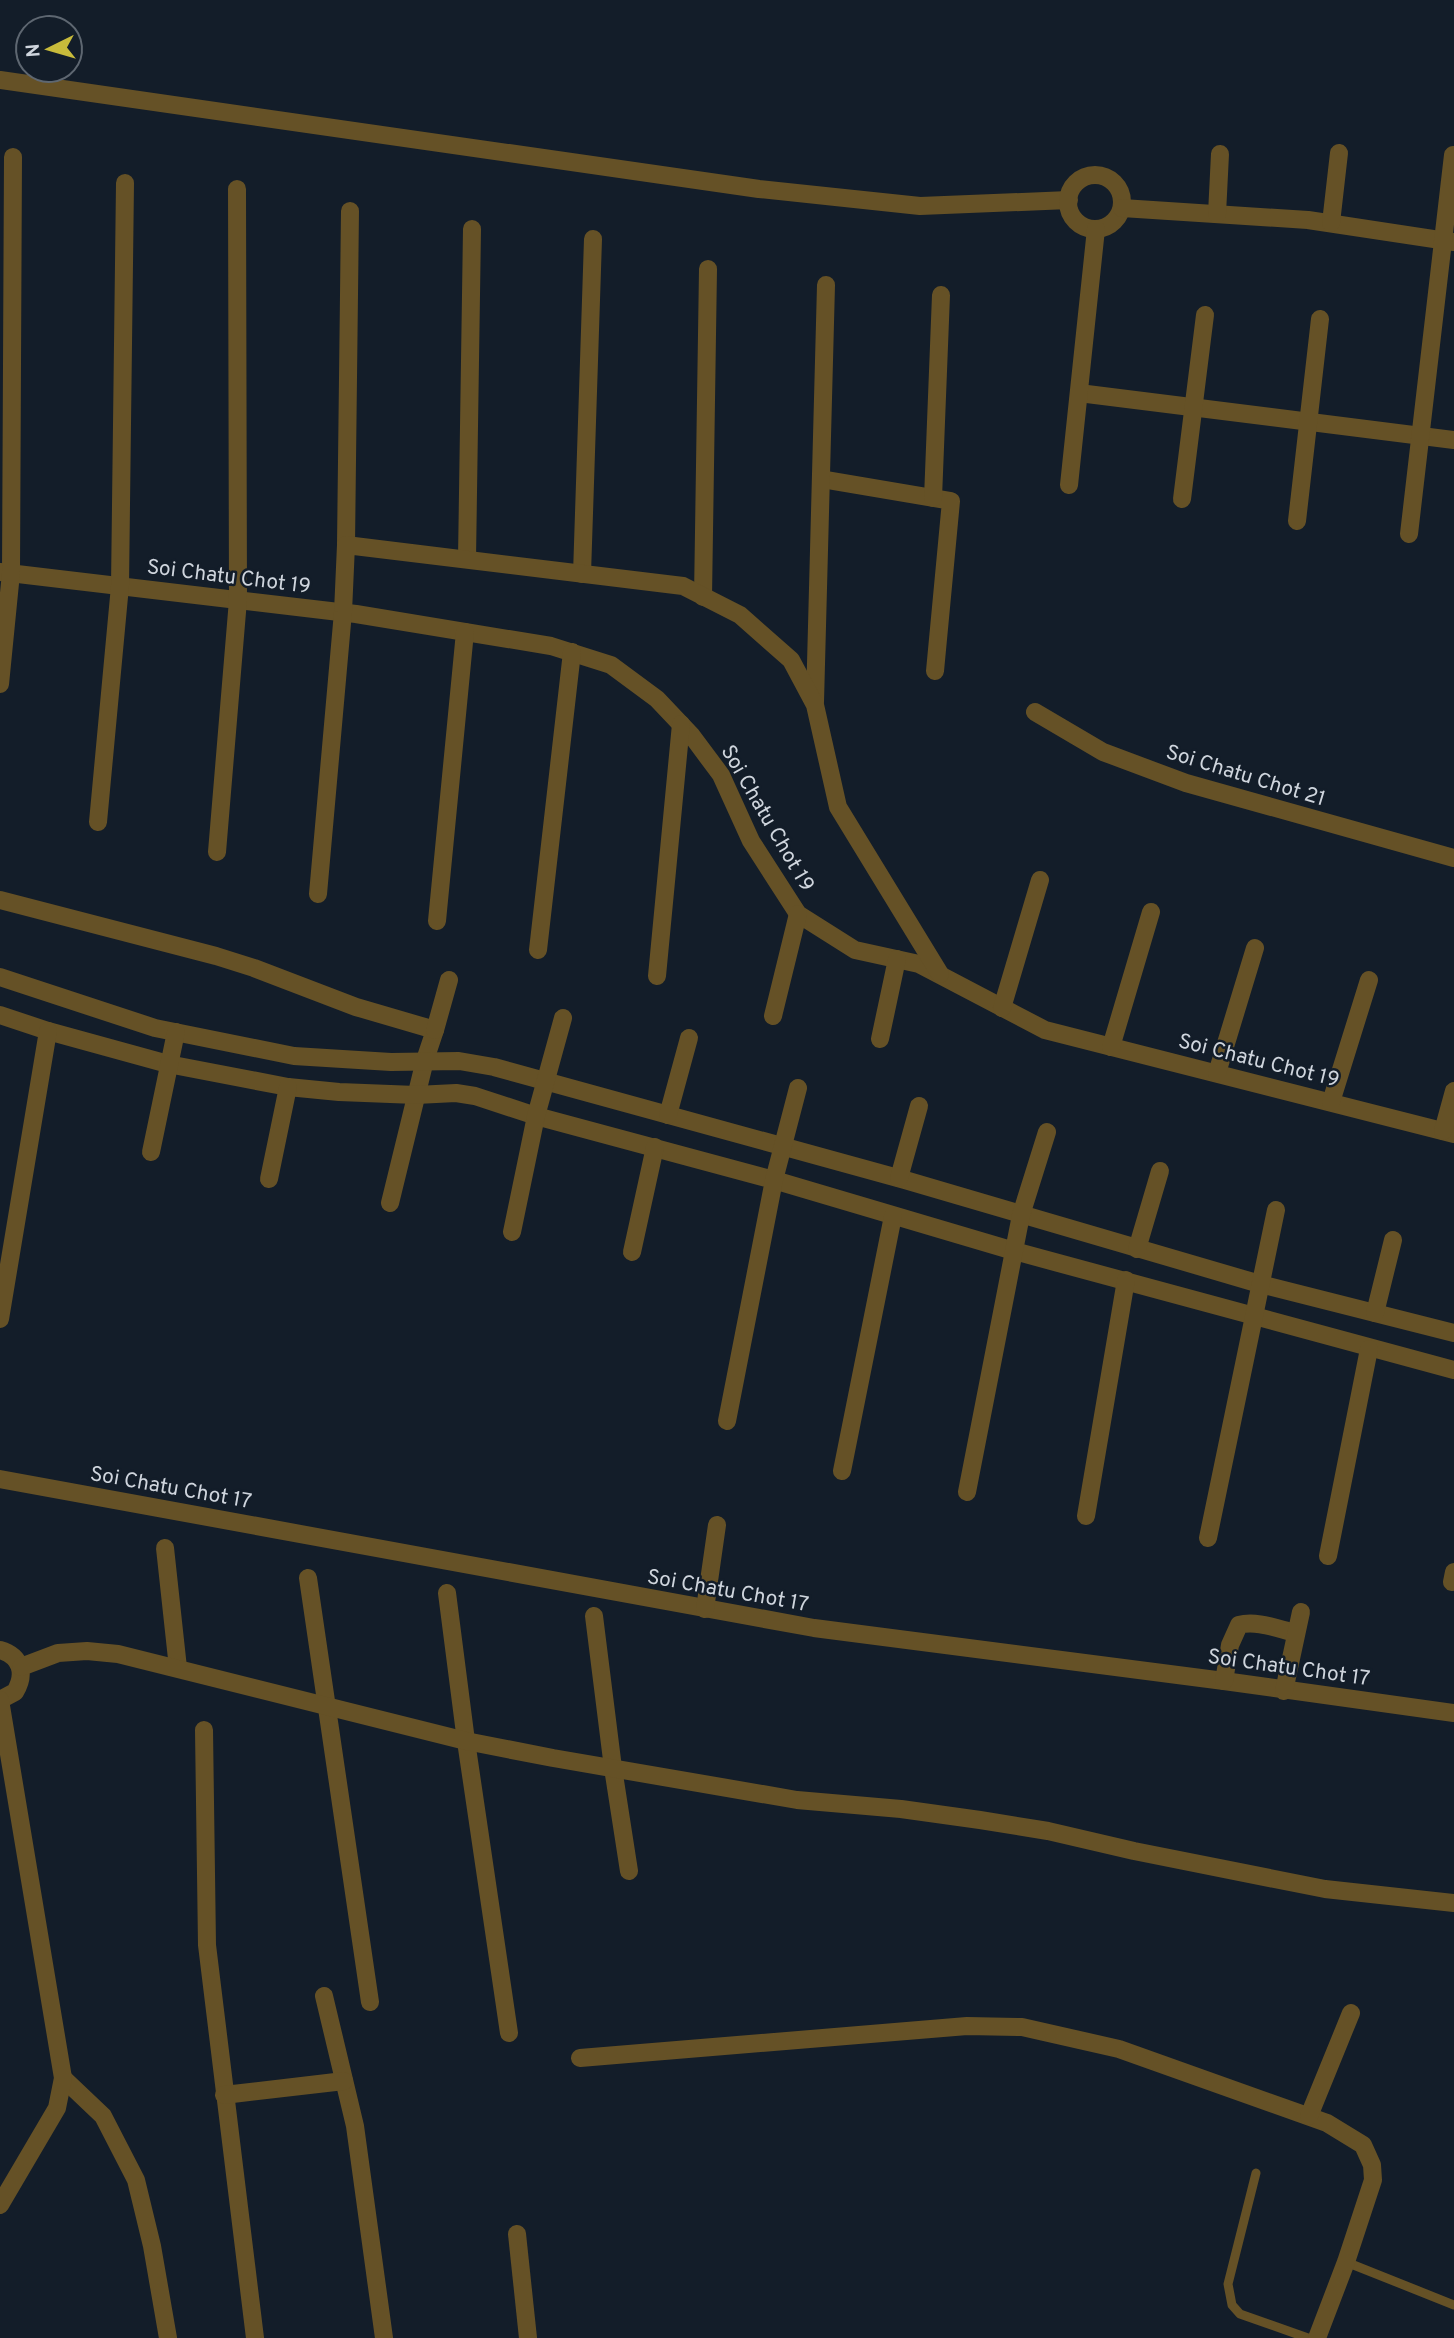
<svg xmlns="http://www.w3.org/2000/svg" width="1454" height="2338" viewBox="0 0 1454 2338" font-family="Overpass,sans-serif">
<rect width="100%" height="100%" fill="#131d29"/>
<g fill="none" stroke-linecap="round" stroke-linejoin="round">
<!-- service -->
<g stroke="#655126" stroke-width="9">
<path d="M1256 2173 1228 2284 1232 2305 1240 2314 1308 2338"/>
<path d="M1346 2262 1454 2305"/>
</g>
<!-- minor -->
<g stroke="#655126" stroke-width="18">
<path d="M0 80 759 189 920 206 1069 200"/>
<circle cx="1095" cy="202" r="27"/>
<path d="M1122 208 1308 220 1454 242"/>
<path d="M1217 214 1220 154"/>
<path d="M1331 223 1339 153"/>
<path d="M1079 393 1454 440"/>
<path d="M821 479 951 501 935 671"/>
<path d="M1069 485 1096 229"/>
<path d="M933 498 941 295"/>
<path d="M1182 499 1205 315"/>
<path d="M1297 521 1320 319"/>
<path d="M1409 534 1453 155"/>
<path d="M346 545 350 211"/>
<path d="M467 559 472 229"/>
<path d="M0 572 356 614 551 646 611 665 657 699 692 736 721 775 751 841 798 914 855 950 919 964 1045 1030 1454 1134"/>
<path d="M582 574 593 239"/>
<path d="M703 597 708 269"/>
<path d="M0 684 11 573 13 157"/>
<path d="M815 702 826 285"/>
<path d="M1035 712 1103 752 1186 783 1454 858"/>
<path d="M98 822 120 586 125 183"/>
<path d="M217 852 238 600 237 189"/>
<path d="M318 894 343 612 346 545 683 586 740 615 791 660 815 705 838 807 940 974"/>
<path d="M0 900 216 956 254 968 356 1007 435 1030 425 1060 390 1203"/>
<path d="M437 921 465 632"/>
<path d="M538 950 572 652"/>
<path d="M657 976 681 724"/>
<path d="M0 977 155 1028 294 1056 391 1062 459 1061 494 1067 905 1180 1260 1284 1454 1333"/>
<path d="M1002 1008 1040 880"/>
<path d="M0 1015 48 1031 168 1064 288 1087 339 1092 416 1095 456 1093 475 1096 536 1116 774 1180 1014 1251 1454 1370"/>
<path d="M773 1016 798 914"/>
<path d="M435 1030 449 980"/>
<path d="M880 1039 897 959"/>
<path d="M1111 1047 1151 912"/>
<path d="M1217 1073 1255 948"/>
<path d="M1331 1102 1369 980"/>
<path d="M668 1115 689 1038"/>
<path d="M1443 1131 1454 1091"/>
<path d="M151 1152 176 1032"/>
<path d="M899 1178 919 1106"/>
<path d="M269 1179 288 1087"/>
<path d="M512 1232 536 1116 563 1018"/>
<path d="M1137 1249 1160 1171"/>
<path d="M632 1252 655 1147"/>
<path d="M1375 1313 1393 1240"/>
<path d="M0 1319 48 1031"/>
<path d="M727 1421 774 1180 798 1088"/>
<path d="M842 1471 893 1216"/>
<path d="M0 1479 814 1628 1224 1681 1454 1713"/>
<path d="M967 1492 1021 1215 1047 1132"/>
<path d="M1086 1516 1126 1280"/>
<path d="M1208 1538 1276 1210"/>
<path d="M165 1548 178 1668"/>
<path d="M1328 1556 1369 1349"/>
<path d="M308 1578 370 2002"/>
<path d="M1452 1582 1454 1572"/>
<path d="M447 1593 466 1741 509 2033"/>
<path d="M705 1609 717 1525"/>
<path d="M594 1616 613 1768 629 1871"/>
<path d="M0 1650C21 1656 26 1674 15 1692L0 1700"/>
<path d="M21 1667 58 1653 87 1651 118 1654 466 1741 553 1758 797 1800 901 1809 980 1820 1048 1831 1134 1851 1325 1889 1454 1903"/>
<path d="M1224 1681 1230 1645 1239 1625C1256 1620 1278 1629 1296 1633"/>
<path d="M1284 1691 1301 1612"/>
<path d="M204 1730 207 1945 255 2338"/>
<path d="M324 1996 355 2126 384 2338"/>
<path d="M580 2058 967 2026 1022 2027 1119 2049 1327 2123 1363 2145 1372 2165 1373 2180 1346 2262 1317 2338"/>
<path d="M63 2078 103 2116 136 2180 152 2246 168 2338"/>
<path d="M224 2095 344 2081"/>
<path d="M1309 2116 1351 2013"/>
<path d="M0 2205 57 2108 63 2078 0 1700"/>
<path d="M517 2234 528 2338"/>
</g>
</g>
<g text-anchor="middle" stroke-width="5" stroke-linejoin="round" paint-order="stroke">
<!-- street labels -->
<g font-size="21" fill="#cfd5dd" stroke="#131d29">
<text transform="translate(229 576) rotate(7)" y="7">Soi Chatu Chot 19</text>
<text transform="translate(1246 775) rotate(17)" y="7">Soi Chatu Chot 21</text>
<text transform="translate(768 818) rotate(60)" y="7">Soi Chatu Chot 19</text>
<text transform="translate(1259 1060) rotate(14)" y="7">Soi Chatu Chot 19</text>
<text transform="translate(171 1487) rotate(10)" y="7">Soi Chatu Chot 17</text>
<text transform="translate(728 1590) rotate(10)" y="7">Soi Chatu Chot 17</text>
<text transform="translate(1289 1667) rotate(8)" y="7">Soi Chatu Chot 17</text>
</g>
</g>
<!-- north arrow -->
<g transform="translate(49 49) rotate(265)"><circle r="33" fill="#131d29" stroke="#5e6771" stroke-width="2"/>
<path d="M0-5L12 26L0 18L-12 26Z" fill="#c8bb3b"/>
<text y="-10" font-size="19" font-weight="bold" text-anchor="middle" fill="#cfd5dd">N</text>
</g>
</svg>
